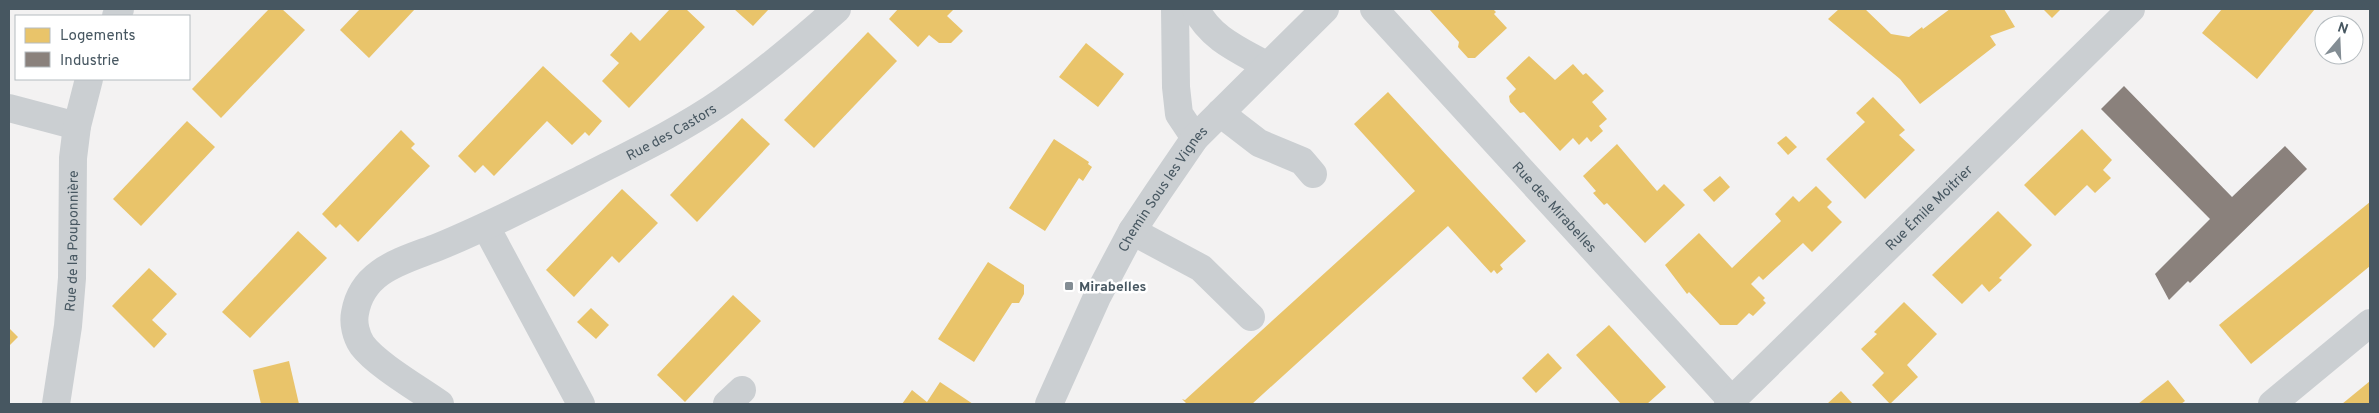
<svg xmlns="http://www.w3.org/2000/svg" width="2379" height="413" viewBox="0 0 2379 413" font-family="Overpass,sans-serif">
<rect width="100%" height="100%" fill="#f3f2f2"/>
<!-- homes -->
<g fill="#e9c46a">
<path d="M269 9H282L305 30 221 118 192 89Z"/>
<path d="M360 9H415L369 58 340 30Z"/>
<path d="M670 9H686L705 27 629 108 602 81 619 63 610 55 631 32 640 41Z"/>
<path d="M734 9H769L753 26Z"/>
<path d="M898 9H954L947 16 963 31 951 43H939L929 35 918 47 889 19Z"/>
<path d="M1429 9H1493L1496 12 1494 14 1507 28 1475 58H1468L1458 47 1459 42Z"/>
<path d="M1839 9H1865L1891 34 1909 37 1922 27 1923 29 1950 9H2004L2015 27 1990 36 1996 45 1920 104 1900 79 1828 19Z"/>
<path d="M2043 9H2061L2052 18Z"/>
<path d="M2222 9H2315L2257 79 2202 33Z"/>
<path d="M868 32 897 61 814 148 784 120Z"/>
<path d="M1086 43 1124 74 1098 107 1059 77Z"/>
<path d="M1529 56 1555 80 1573 64 1583 75 1586 73 1604 91 1592 102 1607 119 1599 126 1603 131 1591 142 1587 137 1579 145 1573 138 1560 151 1524 112 1520 113 1510 102 1509 96 1516 89 1506 78Z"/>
<path d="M543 66 602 121 589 136 585 132 572 145 547 121 494 176 483 165 475 173 458 156Z"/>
<path d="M1388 92 1526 241 1500 265 1503 269 1497 274 1494 270 1491 273 1448 226 1252 404H1187L1182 399 1185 400 1415 191 1354 124Z"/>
<path d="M1873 97 1905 130 1899 135 1915 150 1865 199 1826 159 1865 122 1856 113Z"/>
<path d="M742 118 770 144 697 222 670 195Z"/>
<path d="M187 121 215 147 141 226 113 199Z"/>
<path d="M2082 129 2112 160 2103 170 2111 178 2095 193 2087 185 2055 216 2024 185Z"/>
<path d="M401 130 415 144 411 148 430 166 358 242 340 224 336 228 322 214Z"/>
<path d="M1786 136 1797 147 1788 155 1777 143Z"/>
<path d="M1054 139 1089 162 1088 164 1092 167 1083 181 1079 178 1045 231 1009 208Z"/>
<path d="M1617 144 1657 191 1664 184 1685 205 1645 243 1607 203 1604 205 1593 193 1596 191 1583 176Z"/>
<path d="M1720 176 1730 187 1714 202 1703 190Z"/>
<path d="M1816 186 1832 202 1827 207 1842 222 1812 252 1803 243 1763 280 1759 276 1751 284 1765 298 1763 300 1766 303 1753 316 1749 313 1737 325H1720L1689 292 1687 294 1665 265 1699 233 1732 268 1781 221 1775 214 1793 196 1799 202Z"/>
<path d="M622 189 658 223 619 263 612 256 574 297 546 270Z"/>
<path d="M2370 202V266L2251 364 2219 325Z"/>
<path d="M1998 211 2032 245 1999 278 2002 280 1989 292 1982 284 1962 304 1932 275Z"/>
<path d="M298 231 327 258 250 338 222 312Z"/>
<path d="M988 262 1024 285V294L1019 303H1012L974 362 938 339Z"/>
<path d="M149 268 177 294 152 320 167 334 154 348 112 306Z"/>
<path d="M733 295 761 321 685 402 657 375Z"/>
<path d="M1904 302 1937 334 1907 365 1918 377 1890 404 1872 385 1884 373 1861 349 1877 334 1874 332Z"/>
<path d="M591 308 609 325 596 339 577 322Z"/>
<path d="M1609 325 1666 387 1647 404H1621L1576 355Z"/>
<path d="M9 328 18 337 9 346Z"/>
<path d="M1548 353 1562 368 1536 393 1522 378Z"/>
<path d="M289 361 299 404H261L253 370Z"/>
<path d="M2168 380 2185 401 2181 404H2138Z"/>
<path d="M2370 381V404H2342Z"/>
<path d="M940 382 973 404H902L912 390 927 402Z"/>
<path d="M1841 391 1853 404H1827Z"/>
</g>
<!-- industry -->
<path fill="#8a817c" d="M2124 86 2232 197 2285 146 2307 169 2190 283 2188 281 2169 300 2155 274 2210 219 2101 109Z"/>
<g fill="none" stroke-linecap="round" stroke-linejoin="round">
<!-- minor -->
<g stroke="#cbcfd2" stroke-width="28">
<path d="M1175 9 1176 87 1179 114 1195 138"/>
<path d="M1196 9C1210 38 1239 50 1266 65"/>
<path id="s1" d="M1374 9 1735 404"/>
<path d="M116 16 120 9"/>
<path d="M9 108 77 126"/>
<path d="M1220 113 1259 143 1302 161 1313 174"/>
<path d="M486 227 581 404"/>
<path d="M1132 231 1201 268 1251 317"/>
<path id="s2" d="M56 404 68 326 72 278 73 158 77 126 89 79"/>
<path id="s3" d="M440 404C419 389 377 365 362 345 356 336 353 323 355 313 362 270 402 261 438 247 489 226 538 201 588 176 633 153 681 130 723 101 763 73 801 41 837 9"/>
<path d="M727 404 742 390"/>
<path id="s4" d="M1049 404 1097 297 1132 231 1158 192 1195 138 1325 9"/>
<path id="s5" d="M1728 404 2131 9"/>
<path d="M2272 404 2370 323"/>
</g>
</g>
<!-- markers -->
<rect fill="#838d94" stroke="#fff" stroke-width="2" x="1064" y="281" width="10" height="10" rx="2.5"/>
<g text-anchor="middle" stroke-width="5" stroke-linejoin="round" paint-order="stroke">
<!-- street labels -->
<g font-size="14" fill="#475761" stroke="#fff">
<text dy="5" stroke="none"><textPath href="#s3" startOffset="504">Rue des Castors</textPath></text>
<text dy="5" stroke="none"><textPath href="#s4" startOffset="244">Chemin Sous les Vignes</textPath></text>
<text dy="5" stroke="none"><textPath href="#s5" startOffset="281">Rue Émile Moitrier</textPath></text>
<text dy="5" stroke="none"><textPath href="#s1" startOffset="268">Rue des Mirabelles</textPath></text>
<text dy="5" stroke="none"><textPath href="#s2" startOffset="164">Rue de la Pouponnière</textPath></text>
</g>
<!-- poi labels -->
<g font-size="14" font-weight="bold" fill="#475761" stroke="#fff" text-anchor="start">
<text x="1079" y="291">Mirabelles</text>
</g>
</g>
<!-- border -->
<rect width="2379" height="413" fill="none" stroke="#475761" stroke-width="20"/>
<!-- legend -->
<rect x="15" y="15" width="175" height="65" fill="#ffffff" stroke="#b5bcc0"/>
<rect x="25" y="28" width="25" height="15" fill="#e9c46a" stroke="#b5bcc0"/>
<text x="60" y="40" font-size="15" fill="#475761">Logements</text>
<rect x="25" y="52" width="25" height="15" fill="#8a817c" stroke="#b5bcc0"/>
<text x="60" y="65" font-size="15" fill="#475761">Industrie</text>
<!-- north arrow -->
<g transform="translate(2339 40) rotate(19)"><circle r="24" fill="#ffffff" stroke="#b5bcc0"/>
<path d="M0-4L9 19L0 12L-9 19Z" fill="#838d94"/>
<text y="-8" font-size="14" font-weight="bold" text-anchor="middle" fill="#475761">N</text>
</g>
</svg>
